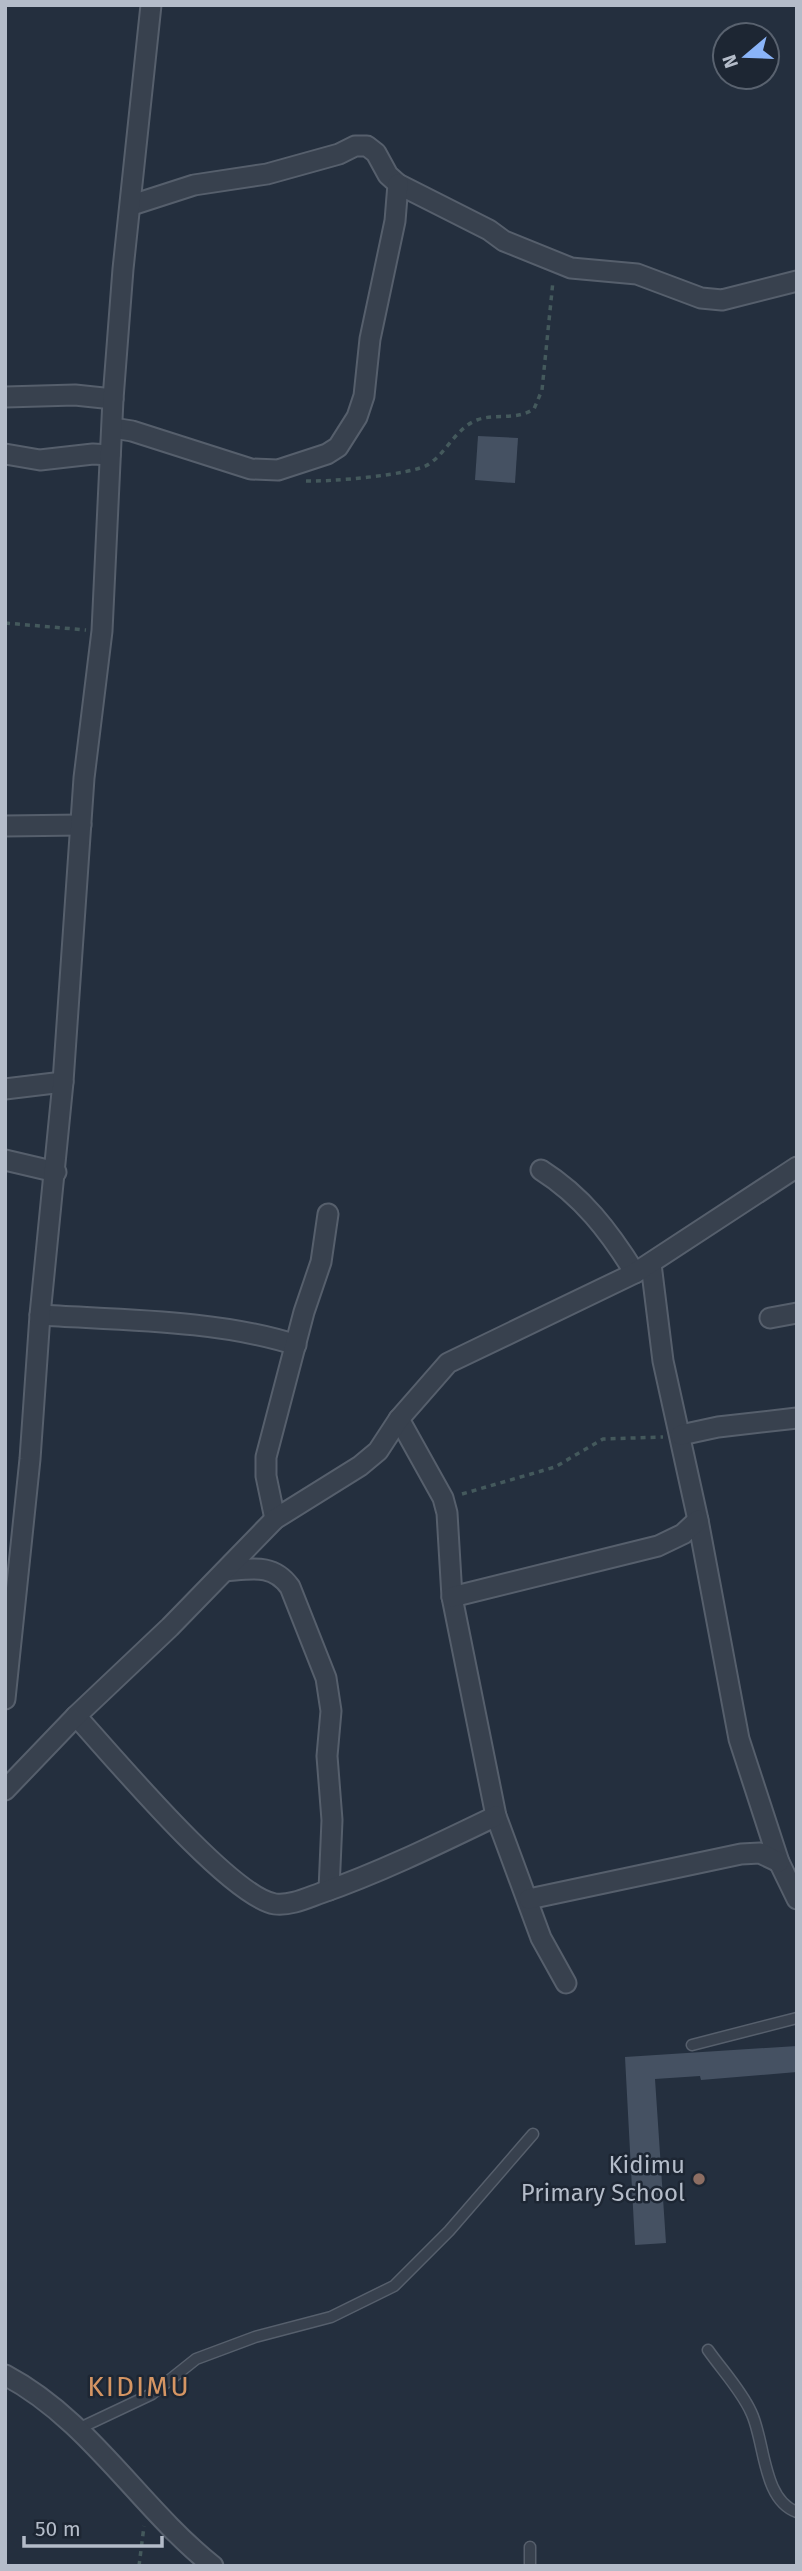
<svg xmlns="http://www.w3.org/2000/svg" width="802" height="2571" viewBox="0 0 802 2571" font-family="'Fira Sans',sans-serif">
<rect width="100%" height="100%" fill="#242f3e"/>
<!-- building -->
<g fill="#455162">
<path d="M478 436 518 438 515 483 475 480Z"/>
<path d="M797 2046V2072L701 2080 700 2076 655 2079 666 2243 635 2245 625 2057Z"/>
</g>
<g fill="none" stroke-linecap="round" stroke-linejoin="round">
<defs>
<g id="lane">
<path d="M692 2045 797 2018"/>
<path d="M708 2350C722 2370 741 2390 751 2412 765 2440 762 2500 797 2512"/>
<path d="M80 2428 152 2394 196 2359 255 2337 331 2317 394 2286 449 2231 533 2134"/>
<path d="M530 2547V2566"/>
</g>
<g id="street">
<path d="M132 205 194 185 267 174 339 154 355 146H367L376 153 388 175 398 184 489 230 504 241 571 268 637 274 701 298 722 300 797 281"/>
<path d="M5 397 75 395 113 399"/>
<path d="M113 428 132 431 251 469 278 470 327 454 338 447 357 417 364 396 370 339 395 221 398 184"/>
<path d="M5 454 40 460 93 454 110 455"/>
<path d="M5 826 81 825"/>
<path d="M5 1089 63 1082"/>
<path d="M5 1160 56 1172"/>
<path d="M541 1170C582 1196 609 1231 635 1273"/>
<path d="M651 1264 663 1361 698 1520 739 1739 779 1862 797 1899"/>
<path d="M40 1315C120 1320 220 1320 296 1345"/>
<path d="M770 1318 797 1313"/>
<path d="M399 1419 443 1498 447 1513 452 1597 496 1816 541 1938 566 1983"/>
<path d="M681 1435 718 1427 797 1418"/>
<path d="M275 1519 266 1476V1457L304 1312 321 1262 328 1214"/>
<path d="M225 1571C251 1569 273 1563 290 1587L326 1678 331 1711 327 1756 332 1820 329 1890"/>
<path d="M452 1597 658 1546 683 1534 698 1520"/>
<path d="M5 1699 30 1459 40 1315 63 1082 84 778 102 631 113 399 123 269 151 5"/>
<path d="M76 1716C111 1754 230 1897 275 1904 290 1906 307 1898 321 1893 381 1872 438 1844 496 1816"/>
<path d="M5 1790 76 1716 170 1627 275 1519 360 1466 378 1451 399 1419 448 1363 635 1273 797 1167"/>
<path d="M529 1899 741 1854 760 1853 779 1862"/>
<path d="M5 2375C90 2420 139 2507 213 2566"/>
</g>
</defs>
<!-- lane casing -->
<use href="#lane" stroke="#565f6c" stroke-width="13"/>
<!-- street casing -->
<use href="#street" stroke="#565f6c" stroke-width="23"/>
<!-- path -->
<g stroke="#44595c" stroke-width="3.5" stroke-dasharray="5 5" stroke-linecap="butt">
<path d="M306 481C327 482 414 475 429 464 447 452 456 428 477 420 496 413 515 421 534 409L542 390 553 281"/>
<path d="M5 623 86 630"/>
<path d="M462 1494 555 1467 603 1439 663 1437"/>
<path d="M139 2566 144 2526"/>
</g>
<!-- lane -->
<use href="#lane" stroke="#38414e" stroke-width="10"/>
<!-- street -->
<use href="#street" stroke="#38414e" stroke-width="19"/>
</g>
<!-- markers -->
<circle fill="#8d6e63" stroke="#1d2633" stroke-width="2.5" cx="699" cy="2179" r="7"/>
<g text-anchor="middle" stroke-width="5" stroke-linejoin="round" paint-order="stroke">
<!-- poi labels -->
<g font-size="24" fill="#b4bcc9" stroke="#1d2633" text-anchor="end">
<text x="685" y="2173">Kidimu<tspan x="685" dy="28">Primary School</tspan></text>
</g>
<!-- quarter labels -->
<g font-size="28" letter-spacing="2" fill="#d59563" stroke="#1d2633">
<text x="139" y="2396">KIDIMU</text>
</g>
</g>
<!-- border -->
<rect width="802" height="2571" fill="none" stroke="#b4bcc9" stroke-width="14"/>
<!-- north arrow -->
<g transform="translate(746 56) rotate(251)"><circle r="33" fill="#1d2633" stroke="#59626f" stroke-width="2"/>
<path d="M0-5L12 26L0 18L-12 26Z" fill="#8ab4f8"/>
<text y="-10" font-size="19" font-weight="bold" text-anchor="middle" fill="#b4bcc9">N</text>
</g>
<!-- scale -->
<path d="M24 2536v10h138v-10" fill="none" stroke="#b4bcc9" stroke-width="3.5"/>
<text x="35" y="2536" font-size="21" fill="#b4bcc9" stroke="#1d2633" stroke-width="5" paint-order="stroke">50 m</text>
</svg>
